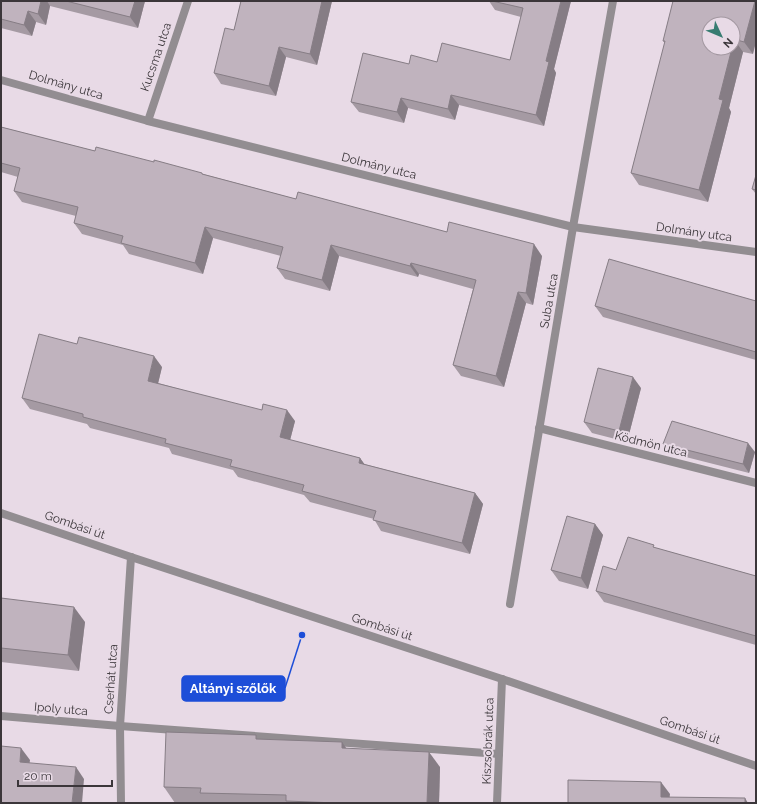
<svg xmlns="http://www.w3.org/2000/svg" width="757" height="804" viewBox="0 0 757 804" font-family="Raleway,sans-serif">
<rect width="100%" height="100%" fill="#e8dae6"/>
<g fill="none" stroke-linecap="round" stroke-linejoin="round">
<!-- service -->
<g stroke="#928d91" stroke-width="8">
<path d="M539 428 756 483"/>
<path d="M120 726 499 754"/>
</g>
<!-- minor -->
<g stroke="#928d91" stroke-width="8">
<path d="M1 80 148 121 573 227 756 252"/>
<path d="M148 121 188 1"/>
<path d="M1 513 131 557 502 679 756 766"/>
<path d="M510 604 573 227 613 1"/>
<path d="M1 716 120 726"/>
<path d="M121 803 120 726 131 557"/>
<path d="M497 803 502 679"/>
</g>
</g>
<!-- wall -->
<g fill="#a59aa3">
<path d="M1 1H145L138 28 50 6 46 25 36 22 32 36 1 28Z"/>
<path d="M241 1H332L317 65 286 57 276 96 221 84 214 73 234 30Z"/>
<path d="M489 1H571L554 69 556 73 544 126 459 105 455 120 408 108 404 123 359 112 351 102 409 64 437 62 510 60 521 17 495 10Z"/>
<path d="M756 1 753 54 743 52 729 108 731 112 708 202 639 185 631 173 665 43 663 41Z"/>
<path d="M1 127 95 151 203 174 296 199 447 232 542 256 533 305 526 303 504 387 461 376 453 365 473 289 419 274 418 277 339 256 330 291 285 279 277 268 281 256 213 238 203 274 129 254 123 245 82 234 74 223 76 216 22 202 14 191 18 177 1 172Z"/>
<path d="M756 175V194L752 189Z"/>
<path d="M756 301V360L603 317 595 306Z"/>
<path d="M162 367 158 383 295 421 290 440 360 458 364 464 475 493 483 504 470 554 381 531 374 519 310 502 304 495 238 477 233 470 172 454 169 448 90 428 87 424 30 409 22 398Z"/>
<path d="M641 388 627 442 592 433 584 422Z"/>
<path d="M663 444 755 452 749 473 670 453Z"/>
<path d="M595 524 603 535 588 589 559 581 551 570Z"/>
<path d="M656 548 756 576V645L604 602 596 591 616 570Z"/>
<path d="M1 598 85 622 79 671 1 662Z"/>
<path d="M259 739 347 749 440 767 439 803H175L164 787Z"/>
</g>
<!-- shaded-wall -->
<g fill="#867d85">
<path d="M41 1H47L50 6 46 25 38 14Z"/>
<path d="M135 1H145L138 28 130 17Z"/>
<path d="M322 1H332L317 65 310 54Z"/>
<path d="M561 1H571L554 69 556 73 544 126 536 115 546 61Z"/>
<path d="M755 1H756V42L753 54 744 42Z"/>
<path d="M28 11 36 22 32 36 24 25Z"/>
<path d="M734 39 743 52 729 108 731 112 708 202 699 190 719 99 732 48H733V43Z"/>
<path d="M279 47 286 57 276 96 269 86Z"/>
<path d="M451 95 459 105 455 120 448 109Z"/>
<path d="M401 98 408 108 404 123 397 112Z"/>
<path d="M205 227 213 238 203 274 195 263Z"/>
<path d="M534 244 542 256 533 305 526 293Z"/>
<path d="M331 245 339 256 330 291 322 280Z"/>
<path d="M411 263 419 274 418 277 410 266Z"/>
<path d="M518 292 526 303 504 387 496 376Z"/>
<path d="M154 356 162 367 156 392 148 381Z"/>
<path d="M633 377 641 388 627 442 619 431Z"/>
<path d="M287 410 295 421 288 448 280 437Z"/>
<path d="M748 443 755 452 749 473 743 464Z"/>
<path d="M360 458 368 469 359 463Z"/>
<path d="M475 493 483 504 470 554 462 543Z"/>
<path d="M595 524 603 535 588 589 581 578Z"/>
<path d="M74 607 85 622 79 671 68 655Z"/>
<path d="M342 742 353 758 342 748Z"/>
<path d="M21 748 30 760 28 774 20 762Z"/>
<path d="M429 752 440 767 439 803H427Z"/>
<path d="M76 767 84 779 82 803H72Z"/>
<path d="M661 782 670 794 669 803 661 797Z"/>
<path d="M745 798 748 803H745Z"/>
</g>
<!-- building -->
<g fill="#c0b3be" stroke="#867d85">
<path d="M1 1H41L38 14 28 11 24 25 1 19Z"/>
<path d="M66 1H135L130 17Z"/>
<path d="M241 1H322L310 54 279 47 269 86 214 73 225 28 234 30Z"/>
<path d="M492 1H561L546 61 549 62 536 115 451 95 448 109 401 98 397 112 351 102 363 53 409 64 411 55 437 62 442 43 510 60 523 8Z"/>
<path d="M673 1H755L744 42 734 39 733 43V24H709V48H732L719 99 723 100 699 190 631 173 665 41H663Z"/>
<path d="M1 127 95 151 96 147 154 162V160L202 173V174L296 199 298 192 447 232 449 222 534 244 526 293 518 292 496 376 453 365 476 280 411 263 410 266 331 245 322 280 277 268 283 247 205 227 195 263 121 243 123 236 74 223 78 207 14 191 20 168 1 163Z"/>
<path d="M756 175V190L752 189Z"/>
<path d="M609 259 756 301V352L595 306Z"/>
<path d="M39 334 77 344 79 337 154 356 148 381 262 410 263 404 287 410 280 437 360 458 359 463 475 493 462 543 373 520 376 511 302 491 304 485 230 466 232 460 165 443 166 439 83 417V414L22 398Z"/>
<path d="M598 368 633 377 619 431 584 422Z"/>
<path d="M672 421 748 443 743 464 663 444Z"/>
<path d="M567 516 595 524 581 578 551 570Z"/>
<path d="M628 537 654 545 653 547 756 576V636L596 591 603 566 616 570Z"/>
<path d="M1 598 74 607 68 655 1 648Z"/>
<path d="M166 732 256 735V739L342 742V748L429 752 427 803H336L286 801V795L200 793 201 788 164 787Z"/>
<path d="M1 746 21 748 20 762 76 767 72 803H1Z"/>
<path d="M568 780 661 782V797L745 798V803H568Z"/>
</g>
<g text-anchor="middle" stroke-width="4" stroke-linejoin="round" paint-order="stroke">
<!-- street labels -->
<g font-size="12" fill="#3b363a" stroke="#e8dae6">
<text transform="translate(156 57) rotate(-71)" y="4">Kucsma utca</text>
<text transform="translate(66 85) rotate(16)" y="4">Dolmány utca</text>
<text transform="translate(379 166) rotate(14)" y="4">Dolmány utca</text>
<text transform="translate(694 232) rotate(8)" y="4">Dolmány utca</text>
<text transform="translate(549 301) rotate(-80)" y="4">Suba utca</text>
<text transform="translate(651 444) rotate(14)" y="4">Ködmön utca</text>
<text transform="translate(75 525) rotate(19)" y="4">Gombási út</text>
<text transform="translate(382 627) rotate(18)" y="4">Gombási út</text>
<text transform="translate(111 679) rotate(-86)" y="4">Cserhát utca</text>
<text transform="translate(61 709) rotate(5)" y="4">Ipoly utca</text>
<text transform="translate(690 730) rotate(19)" y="4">Gombási út</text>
<text transform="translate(488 741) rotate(-88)" y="4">Kiszsobrák utca</text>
</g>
</g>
<!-- callouts -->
<path fill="none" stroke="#1d4ed8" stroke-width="1.5" d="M302 635L285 688"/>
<circle fill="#1d4ed8" stroke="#e8dae6" stroke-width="1.5" cx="302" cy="635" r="4"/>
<rect fill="#1d4ed8" stroke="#1d4ed8" stroke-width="1.5" x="182" y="676" width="103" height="25" rx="4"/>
<g font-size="13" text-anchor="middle" font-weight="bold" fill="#fff">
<text x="233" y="693">Altányi szőlők</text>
</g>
<!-- border -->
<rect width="757" height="804" fill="none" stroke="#3b363a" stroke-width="4"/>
<!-- north arrow -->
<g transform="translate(721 36) rotate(134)"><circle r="19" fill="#e8dae6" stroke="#a398a1"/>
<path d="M0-3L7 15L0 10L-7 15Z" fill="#377c71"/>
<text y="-6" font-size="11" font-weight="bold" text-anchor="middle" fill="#3b363a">N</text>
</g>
<!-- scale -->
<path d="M18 780v6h94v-6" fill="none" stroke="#3b363a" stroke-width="2"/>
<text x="24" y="780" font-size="12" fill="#3b363a" stroke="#e8dae6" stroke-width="3" paint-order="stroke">20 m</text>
</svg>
